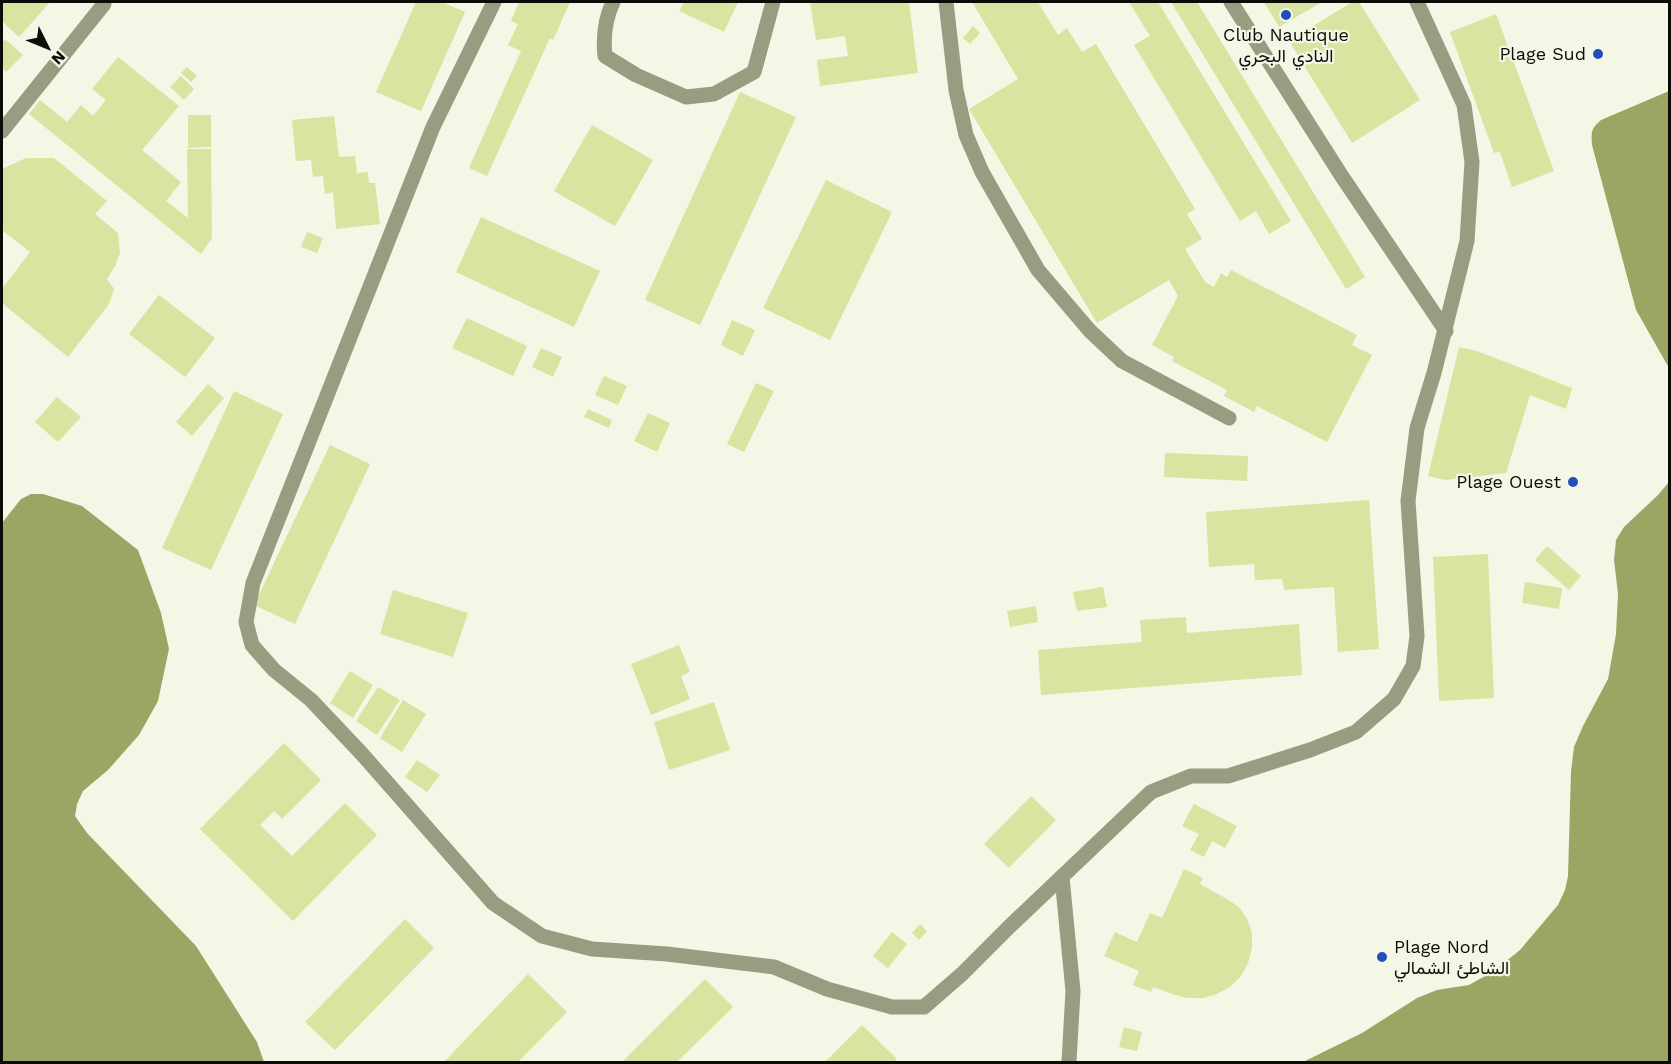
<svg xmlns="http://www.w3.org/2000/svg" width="1671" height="1064" viewBox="0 0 1671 1064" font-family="'Work Sans',Vazirmatn,sans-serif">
<rect width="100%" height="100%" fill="#f4f6e6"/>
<!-- water -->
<g fill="#9da564">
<path d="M1669 91V368L1636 310 1592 145C1591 131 1591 129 1601 120Z"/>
<path d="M1669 482V1062H1303L1362 1033 1417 998 1437 990 1469 985 1494 971 1520 950 1558 905 1565 890 1568 876 1571 772 1574 747 1583 726 1608 679 1616 634 1618 594 1614 560 1616 540 1624 527 1658 495Z"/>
<path d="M31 494H43L82 506 138 550 161 613 169 649 158 701 139 735 108 770 83 791 77 804 75 816 87 833 196 946 257 1042 264 1062H2V523L21 499Z"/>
</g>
<!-- building -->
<g fill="#dae39f">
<path d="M2 2H50L19 37 2 21Z"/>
<path d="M416 2H442L465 12 421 111 376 92Z"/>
<path d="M519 2H570L553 40 550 38 487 176 469 168 521 51 508 45 518 24 511 21Z"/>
<path d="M684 2H738L724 32 679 11Z"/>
<path d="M810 2H909L918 73 820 86 817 60 848 56 845 36 816 40Z"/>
<path d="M972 2H1038L1058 35 1067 28 1082 52 1096 44 1195 209 1187 214 1202 239 1185 249 1205 282 1214 287 1221 273 1227 277 1231 270 1357 335 1352 345 1372 355 1327 442 1257 406 1254 412 1224 396 1227 390 1172 361 1174 357 1152 345 1178 296 1169 280 1097 323 969 109 1018 79Z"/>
<path d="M1129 2H1158L1291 221 1269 234 1256 211 1240 221 1134 45 1150 36Z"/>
<path d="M1171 2H1197L1365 277 1346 289Z"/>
<path d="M1264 2H1322L1279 27Z"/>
<path d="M1352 2H1359L1420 100 1352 143 1289 41Z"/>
<path d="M1496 14 1554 171 1512 187 1500 152 1494 153 1450 32Z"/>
<path d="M973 26 980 33 970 44 963 38Z"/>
<path d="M5 39 23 55 6 72 2 67V43Z"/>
<path d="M118 57 179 106 142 150 181 182 166 201 188 218 187 149H211L212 238 201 254 29 114 40 100 67 122 81 105 93 116 106 100 92 89Z"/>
<path d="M187 67 197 76 191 82 181 73Z"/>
<path d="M181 76 194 89 184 100 170 87Z"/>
<path d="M740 92 796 117 700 325 645 300Z"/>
<path d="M188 115H211V147L188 148Z"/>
<path d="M334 116 339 157 355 156 357 173 368 172 369 183H375L380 224 336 229 333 192 325 194 323 176 313 177 311 160 296 161 292 120Z"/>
<path d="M592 125 653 160 615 226 554 191Z"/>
<path d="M26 158H54L107 201 95 214 118 233 120 253 115 266 107 279 114 289 109 304 68 357 2 303V289L30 252 2 230V169Z"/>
<path d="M826 180 892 212 830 340 763 308Z"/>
<path d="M481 217 600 271 574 327 456 272Z"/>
<path d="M307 232 323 238 317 253 301 247Z"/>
<path d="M159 295 215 338 185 377 129 334Z"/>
<path d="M467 318 527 346 513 376 452 348Z"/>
<path d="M732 320 755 330 743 356 721 345Z"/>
<path d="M1459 347 1477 351 1572 388 1566 409 1530 395 1506 473 1445 480 1428 476Z"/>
<path d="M541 348 562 357 553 377 532 367Z"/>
<path d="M604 376 627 386 618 405 595 395Z"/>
<path d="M756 383 774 391 744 452 727 444Z"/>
<path d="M208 384 224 398 192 436 176 422Z"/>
<path d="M234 391 283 414 211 570 162 548Z"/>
<path d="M57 397 81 417 58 442 35 422Z"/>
<path d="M588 409 612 420 609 428 584 417Z"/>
<path d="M648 413 670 423 657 452 634 441Z"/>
<path d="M330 445 370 464 295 624 254 605Z"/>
<path d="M1165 453 1248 456 1247 481 1164 477Z"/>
<path d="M1369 500 1379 649 1338 652 1334 587 1284 590 1282 579 1255 580 1254 564 1209 567 1206 512Z"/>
<path d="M1547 546 1581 576 1569 590 1535 560Z"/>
<path d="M1488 554 1494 698 1439 701 1433 557Z"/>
<path d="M1525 582 1562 588 1559 609 1522 603Z"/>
<path d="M1103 587 1107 607 1077 611 1073 592Z"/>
<path d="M393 590 468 613 453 657 380 634Z"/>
<path d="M1036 606 1038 622 1010 627 1007 611Z"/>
<path d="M1186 617 1187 633 1299 624 1302 675 1041 695 1038 650 1142 642 1140 620Z"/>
<path d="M679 645 690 672 681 676 690 699 651 715 631 664Z"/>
<path d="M350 671 373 685 353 718 330 703Z"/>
<path d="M378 687 400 700 377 735 356 721Z"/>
<path d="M403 700 426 714 402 752 380 738Z"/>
<path d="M714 702 730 750 669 770 654 722Z"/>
<path d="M284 743 321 780 282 819 274 811 260 825 292 856 345 803 377 835 293 921 200 829Z"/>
<path d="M417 760 440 775 427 792 405 777Z"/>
<path d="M1031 796 1056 820 1009 868 984 844Z"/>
<path d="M1194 804 1237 826 1225 848 1212 841 1204 857 1190 850 1199 834 1182 826Z"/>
<path d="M1184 869 1203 878 1200 884 1227 899 1239 907 1247 919 1252 933V948L1248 963 1241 976 1230 987 1217 994 1203 998H1187L1172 994 1153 987 1151 992 1133 985 1139 971 1104 956 1115 932 1137 942 1150 913 1162 918Z"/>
<path d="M405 919 434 948 335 1050 305 1022Z"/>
<path d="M920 924 927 931 919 940 912 933Z"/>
<path d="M892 932 907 944 888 968 873 956Z"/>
<path d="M528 974 567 1012 518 1062H444Z"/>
<path d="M705 979 733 1007 677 1062H622Z"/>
<path d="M862 1025 897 1059 894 1062H825Z"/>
<path d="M1124 1027 1142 1032 1137 1051 1119 1047Z"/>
</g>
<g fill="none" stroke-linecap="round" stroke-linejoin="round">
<!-- minor -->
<g stroke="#989c80" stroke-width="15">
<path d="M494 2 433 127 253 583 246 622 252 645 274 670 311 700 362 754 493 903 542 936 592 949 667 954 774 967 827 989 892 1007H924L962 974 1010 926 1151 792 1191 776H1228L1310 750 1356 732 1394 699 1413 666 1417 636 1408 501 1417 428 1434 373 1467 241 1472 162 1464 105 1417 2"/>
<path d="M613 2C605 19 603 37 605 56L636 75 686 97 714 94 754 72 773 2"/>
<path d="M946 2 956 90 966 135 982 172 1038 270 1090 331 1122 361 1229 418"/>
<path d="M1231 2 1341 175 1446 331"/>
<path d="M2 131 104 4"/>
<path d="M1062 877 1073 991 1069 1062"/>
</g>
</g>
<!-- markers -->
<g fill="#234dbb" stroke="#f4f6e6" stroke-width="2">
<circle cx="1286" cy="15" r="6"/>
<circle cx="1598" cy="54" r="6"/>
<circle cx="1573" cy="482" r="6"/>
<circle cx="1382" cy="957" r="6"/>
</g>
<g text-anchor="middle" stroke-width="4.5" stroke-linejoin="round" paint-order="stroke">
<!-- poi labels -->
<g font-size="18" fill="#0c0d08" stroke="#f4f6e6" text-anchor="end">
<text x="1286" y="41" text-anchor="middle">Club Nautique<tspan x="1286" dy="21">النادي البحري</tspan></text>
<text x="1586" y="60">Plage Sud</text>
<text x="1561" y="488">Plage Ouest</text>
<text x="1394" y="953" text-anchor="start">Plage Nord<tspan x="1394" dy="21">الشاطئ الشمالي</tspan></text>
</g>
</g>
<!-- border -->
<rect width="1671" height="1064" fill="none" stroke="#0c0d08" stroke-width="6"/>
<!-- north arrow -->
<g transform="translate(48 48) rotate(133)" stroke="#f4f6e6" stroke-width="4.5" paint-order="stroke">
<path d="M0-4.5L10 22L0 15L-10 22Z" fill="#0c0d08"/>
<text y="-9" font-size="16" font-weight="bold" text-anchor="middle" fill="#0c0d08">N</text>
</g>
</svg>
